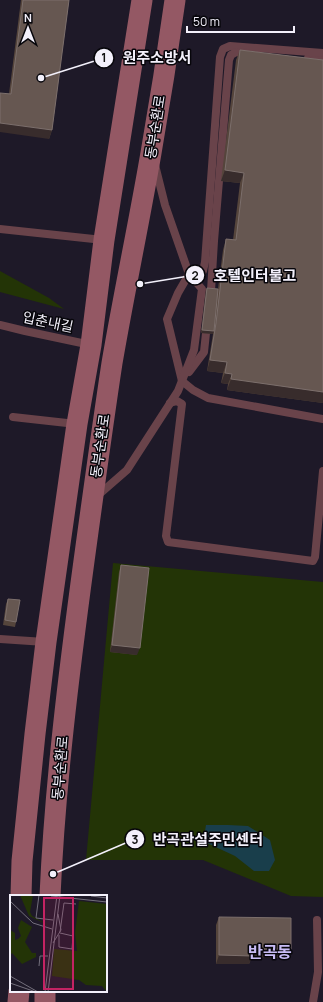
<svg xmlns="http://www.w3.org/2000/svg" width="323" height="1002" viewBox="0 0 323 1002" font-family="Manrope,'Noto Sans KR',sans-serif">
<rect width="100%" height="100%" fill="#1e1928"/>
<!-- green -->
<g fill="#233406">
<path d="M0 271 49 298 64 309 0 292Z"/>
<path d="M113 563 323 582V897L291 896 203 860H86Z"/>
</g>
<!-- water -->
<path fill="#193e4b" d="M206 825H228L248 826 270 840 275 860 269 871H254L235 856 207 843 205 831Z"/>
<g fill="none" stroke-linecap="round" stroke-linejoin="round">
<!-- lane -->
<g stroke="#69434a" stroke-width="8">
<path d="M308 58 323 60"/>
<path d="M0 229 103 240"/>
<path d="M189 274 196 276 203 271 205 262 220 57 223 49 230 46 323 53"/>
<path d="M189 274 178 293 167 319 182 381 193 390 208 398 323 419"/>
<path d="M211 291 214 241 229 60 231 55 236 52 247 53"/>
<path d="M0 325 25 331 91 345"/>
<path d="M189 372 204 352 206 333"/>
<path d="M170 403 177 401 182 404 166 536 168 542 313 561 315 557 323 471"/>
<path d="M13 417 76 424"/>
<path d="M96 497 127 470 178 391 194 350 202 289 189 274 165 205 155 165"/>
<path d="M0 639 45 642"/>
<path d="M313 1002 318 972 317 920"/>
</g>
<!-- secondary -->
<g stroke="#945864" stroke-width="21">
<path d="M21 896 22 861 35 734 46 642 77 424 91 345 104 240 142 0"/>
<path d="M50 896C55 784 69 672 84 561 93 495 102 429 112 363 124 293 139 223 151 153 160 102 168 51 175 0"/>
<path d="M18 1002 19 991"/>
<path d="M45 1002V991"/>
</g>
</g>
<!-- wall -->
<g fill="#55453c">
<path d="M21 0H69L52 130 49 139 9 94Z"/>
<path d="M240 50 323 60V403L227 390 228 384 221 383 223 373 207 371 213 334 201 333 206 290 207 288 218 289 223 250 226 239 233 240 240 183 221 181 236 60Z"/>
<path d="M121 565 137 655 110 652 119 572Z"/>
<path d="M8 599 16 622 15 627 3 625 6 604Z"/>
<path d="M219 917 287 958 252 957 249 964H216V925Z"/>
</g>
<!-- shaded-wall -->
<g fill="#382c2c">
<path d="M0 123 52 130 49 139 0 132Z"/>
<path d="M225 170 244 173 240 183 221 181Z"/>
<path d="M202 330 214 331 213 334 201 333Z"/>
<path d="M210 360 227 362 223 373 207 371Z"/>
<path d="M225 373 232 374 228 384 221 383Z"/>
<path d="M231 379 323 392V403L227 390Z"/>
<path d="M112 645 140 648 137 655 110 652Z"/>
<path d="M252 949H291L287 958 252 957 249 964H216L219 955Z"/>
</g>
<!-- building -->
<g fill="#665751" stroke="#7c6f6c">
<path d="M23 0H69L52 130 0 123V93L11 94Z"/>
<path d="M240 50 323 60V392L231 379 232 374 225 373 227 362 210 360 216 323 226 239 236 240 244 173 225 170Z"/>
<path d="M207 288 218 289 214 331 202 330Z"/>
<path d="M121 565 149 568 140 648 112 645Z"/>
<path d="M8 599 20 600 16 622 5 620Z"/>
<path d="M219 917 291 918V949H252V956L219 955Z"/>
</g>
<g text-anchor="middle" stroke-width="3" stroke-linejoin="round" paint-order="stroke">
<!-- street labels -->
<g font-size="14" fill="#f3f0fb" stroke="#07060b">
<text transform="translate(155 127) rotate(-81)" y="5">동부순환로</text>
<text transform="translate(48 322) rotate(12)" y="5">입춘내길</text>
<text transform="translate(100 446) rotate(-82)" y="5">동부순환로</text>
<text transform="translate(60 768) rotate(-85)" y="5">동부순환로</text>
</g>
<!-- quarter labels -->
<g font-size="16" font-weight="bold" fill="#c8bcf5" stroke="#07060b">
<text x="270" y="958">반곡동</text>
</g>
</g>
<!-- overview -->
<g transform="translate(10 895)">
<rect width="97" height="97" fill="#1e1928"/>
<path d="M10 0H23L20 17 22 21 40 31 19 21ZM69 6 97 9V97L92 91 76 90 69 85 42 81 44 54 67 56 65 38ZM11 25 22 32 15 47 22 58H26V62L12 69 2 58 0 61V35L5 38V45L8 44 11 41 8 33Z" fill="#233406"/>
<path fill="none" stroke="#736f7c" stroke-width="1" d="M29 0 26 23 43 25M41 1 97 7M81 1 97 3M0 6 23 28 42 34M50 37 54 8 66 9M49 40V52L62 54 63 41 50 38M43 48 51 35 48 19M29 71 30 61H38M0 81 28 97M0 88 26 97M35 97 47 0M38 97 50 0"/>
<path fill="#c42363" fill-opacity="0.15" stroke="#c42363" stroke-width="2" d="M34 3H63V94H34Z"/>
<rect width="97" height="97" fill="none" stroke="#f3f0fb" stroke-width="2"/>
</g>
<!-- callouts -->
<path fill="none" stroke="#f3f0fb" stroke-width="1.5" d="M41 78L104 58M140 284L195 275M53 874L135 839"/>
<g fill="#f3f0fb" stroke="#07060b" stroke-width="1.5">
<circle cx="41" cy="78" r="4"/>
<circle cx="140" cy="284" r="4"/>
<circle cx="53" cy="874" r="4"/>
<circle cx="104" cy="58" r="10"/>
<circle cx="195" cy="275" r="10"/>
<circle cx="135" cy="839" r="10"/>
</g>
<g font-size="12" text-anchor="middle" font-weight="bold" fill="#111">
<text x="104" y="62">1</text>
<text x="195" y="280">2</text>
<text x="135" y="844">3</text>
</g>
<g font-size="15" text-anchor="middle" font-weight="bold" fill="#f3f0fb" stroke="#07060b" stroke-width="3" stroke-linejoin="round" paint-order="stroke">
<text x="157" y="63">원주소방서</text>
<text x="255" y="281">호텔인터불고</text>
<text x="208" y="845">반곡관설주민센터</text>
</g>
<!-- north arrow -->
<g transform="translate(28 28)" stroke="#07060b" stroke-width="3" paint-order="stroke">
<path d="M0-3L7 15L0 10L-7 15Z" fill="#f3f0fb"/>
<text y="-6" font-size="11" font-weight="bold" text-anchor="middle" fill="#f3f0fb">N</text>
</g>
<!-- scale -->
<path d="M187 26v6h107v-6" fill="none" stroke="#f3f0fb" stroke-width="2"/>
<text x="193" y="26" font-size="12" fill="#f3f0fb" stroke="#07060b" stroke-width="3" paint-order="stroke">50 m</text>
</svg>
